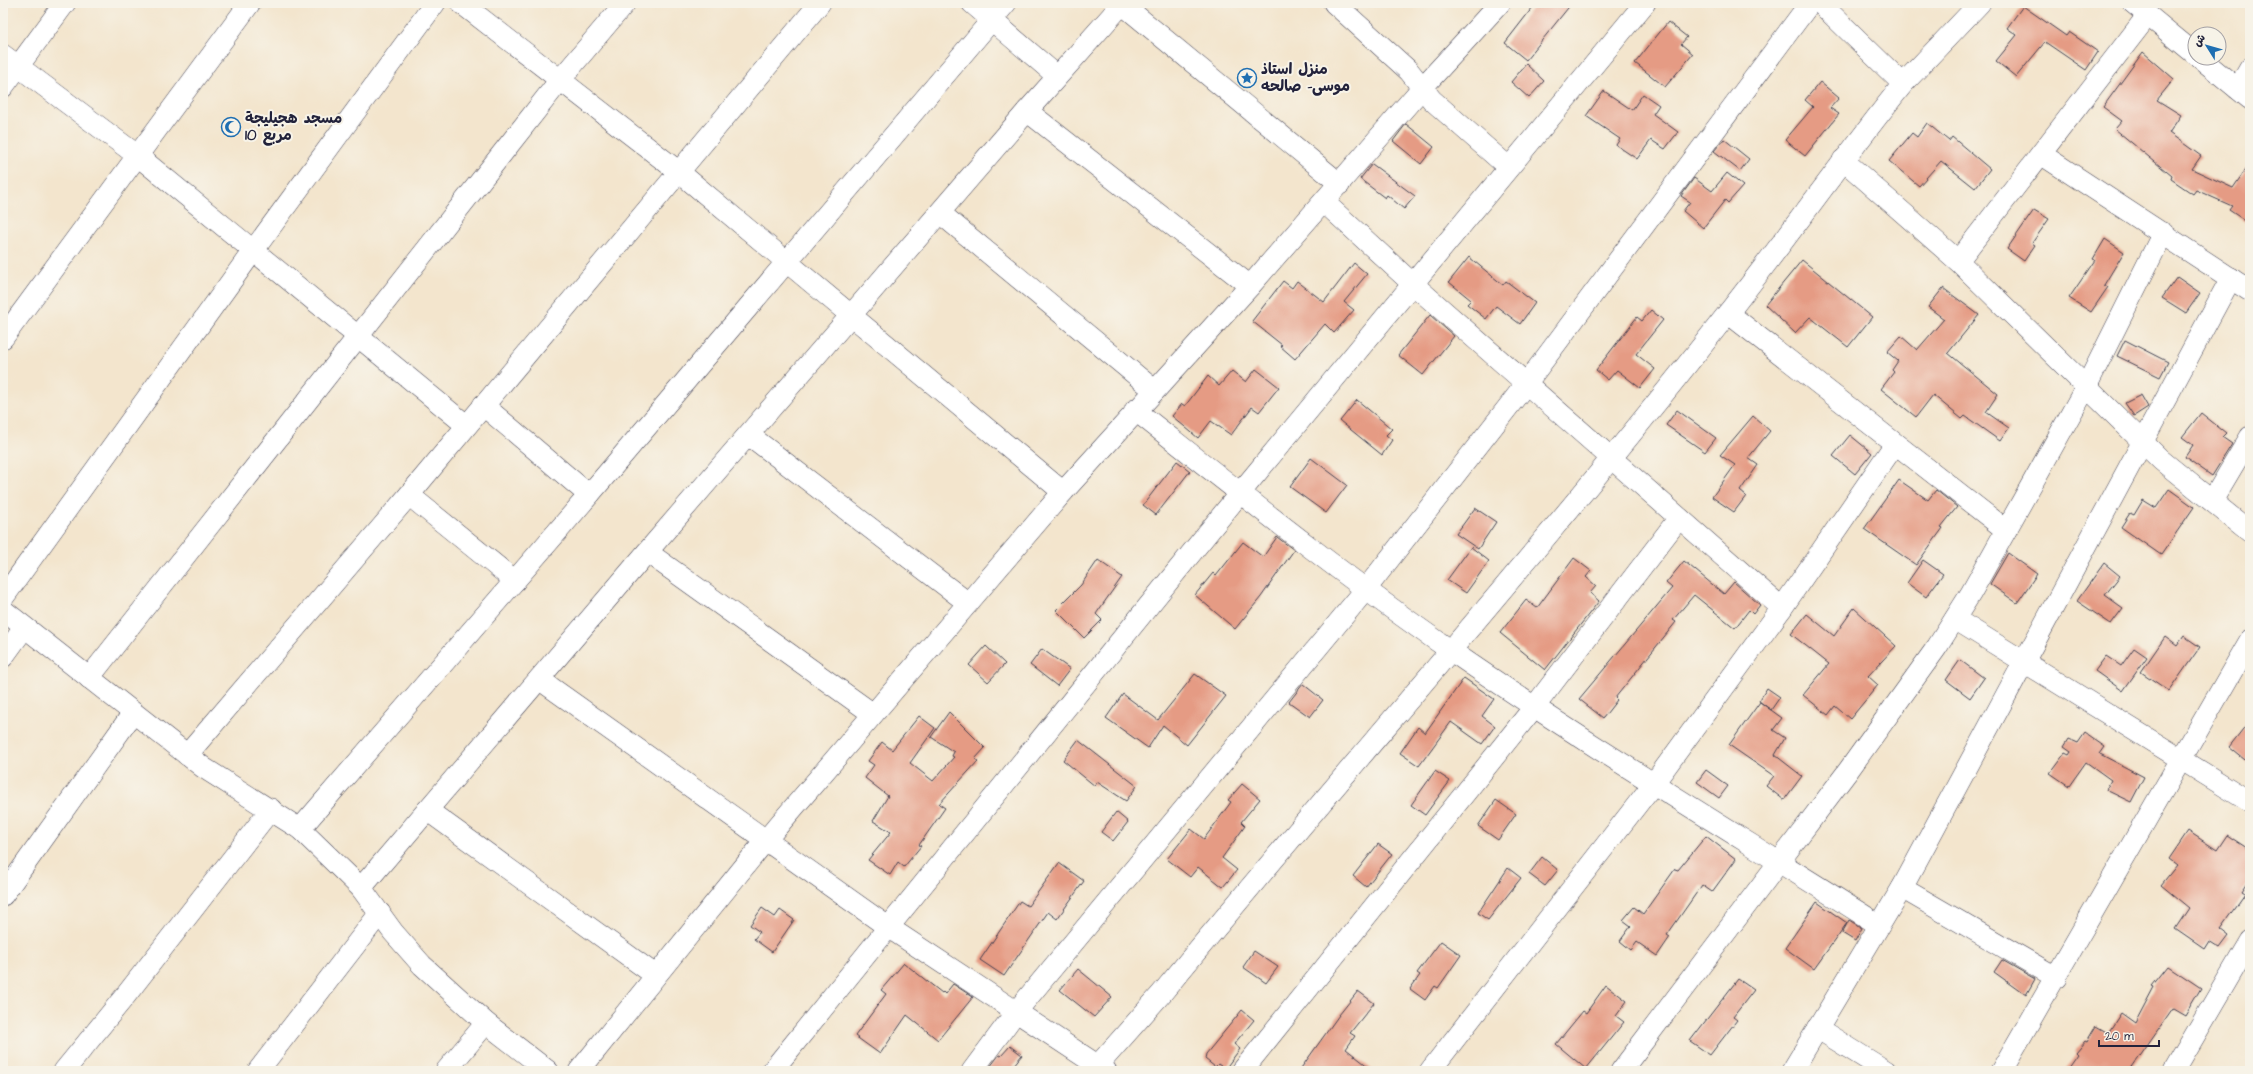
<svg xmlns="http://www.w3.org/2000/svg" width="2253" height="1074" viewBox="0 0 2253 1074" font-family="'Architects Daughter','Playpen Sans Arabic',sans-serif">
<rect width="100%" height="100%" fill="#f7f3e8"/>
<filter id="ink" filterUnits="userSpaceOnUse"><feTurbulence type="fractalNoise" baseFrequency=".025" numOctaves="2"/><feDisplacementMap in="SourceGraphic" scale="8" xChannelSelector="R" yChannelSelector="G"/><feConvolveMatrix kernelMatrix="1 2 1 2 8 2 1 2 1" color-interpolation-filters="sRGB"/></filter>
<filter id="wash" filterUnits="userSpaceOnUse"><feTurbulence type="fractalNoise" baseFrequency=".012" numOctaves="4" result="noise"/><feDisplacementMap in="SourceGraphic" scale="16" xChannelSelector="R" yChannelSelector="G"/><feGaussianBlur stdDeviation="0.9" result="paint"/><feColorMatrix in="noise" values="0 0 0 0 0 0 0 0 0 0 0 0 0 0 0 0 0 1.4 0 .05"/><feComposite in="paint" operator="in"/></filter>
<g filter="url(#wash)">
<rect width="100%" height="100%" fill="#f3e5cd"/>
<g id="blocks">
<!-- building -->
<g fill="#e59b84">
<path d="M1536 3H1572L1526 60 1505 43Z"/>
<path d="M2023 6 2066 36 2069 32 2098 52 2086 70 2045 42 2016 77 1996 61 2017 35 2007 28Z"/>
<path d="M1668 22 1687 37 1681 44 1693 54 1665 87 1635 63Z"/>
<path d="M2143 52 2174 79 2157 100 2181 115 2169 133 2201 156 2192 169 2233 188 2250 163V224L2229 210 2232 206 2196 190 2193 194 2171 179 2172 176 2115 129 2122 121 2103 107Z"/>
<path d="M1526 64 1544 81 1529 98 1511 82Z"/>
<path d="M1820 82 1839 98 1830 108 1839 114 1805 156 1785 140 1813 107 1805 100Z"/>
<path d="M1604 91 1632 110 1643 94 1659 105 1653 114 1678 132 1665 149 1651 140 1637 159 1616 145 1620 139 1586 116Z"/>
<path d="M1927 123 1949 141 1952 137 1990 169 1975 188 1941 161 1919 186 1889 161 1912 133 1917 137Z"/>
<path d="M1406 124 1434 147 1421 164 1393 141Z"/>
<path d="M1724 139 1749 159 1740 171 1714 151Z"/>
<path d="M1372 164 1415 196 1404 209 1387 195 1385 198 1360 179Z"/>
<path d="M1727 173 1743 186 1728 203 1725 200 1703 228 1683 211 1690 202 1681 196 1694 178 1712 191Z"/>
<path d="M2034 210 2049 219 2032 243 2035 245 2024 261 2007 249Z"/>
<path d="M2105 239 2124 252 2104 285 2108 287 2091 312 2069 298 2095 260 2093 259Z"/>
<path d="M1469 257 1503 285 1506 281 1535 303 1520 324 1496 306 1486 319 1467 304 1471 300 1449 282Z"/>
<path d="M1802 260 1872 317 1848 347 1810 317 1795 333 1765 305Z"/>
<path d="M1354 263 1367 274 1344 302 1354 310 1334 333 1325 324 1295 359 1280 346 1282 345 1252 321 1283 281 1292 288 1297 281 1324 302Z"/>
<path d="M2177 277 2200 293 2186 313 2162 298Z"/>
<path d="M1943 288 1979 315 1948 353 1998 394 1986 412 2009 428 2000 441 1965 416 1962 419 1933 395 1916 417 1881 389 1894 372 1892 370 1898 361 1887 352 1901 336 1917 350 1944 319 1928 307Z"/>
<path d="M1651 310 1663 320 1636 354 1655 369 1640 388 1617 370 1608 380 1596 370 1637 317 1642 321Z"/>
<path d="M1430 315 1454 336 1423 375 1398 355Z"/>
<path d="M2125 340 2168 362 2160 377 2117 356Z"/>
<path d="M1256 369 1279 387 1259 412 1252 407 1231 435 1211 421 1198 438 1172 416 1182 404 1185 406 1208 376 1219 386 1232 371 1246 382Z"/>
<path d="M2141 395 2148 407 2134 416 2125 403Z"/>
<path d="M1357 400 1392 429 1386 435 1392 440 1382 455 1340 421Z"/>
<path d="M1677 410 1716 438 1705 452 1666 425Z"/>
<path d="M2201 413 2226 433 2222 437 2232 444 2212 476 2185 457 2193 445 2182 437Z"/>
<path d="M1753 416 1770 431 1748 458 1758 465 1740 491 1746 496 1734 512 1712 497 1735 465 1720 455Z"/>
<path d="M1850 435 1872 453 1855 474 1833 456Z"/>
<path d="M1311 458 1347 485 1326 513 1290 487Z"/>
<path d="M1177 461 1190 471 1156 515 1143 505Z"/>
<path d="M1899 480 1928 500 1936 490 1957 507 1941 527 1943 528 1916 565 1864 529Z"/>
<path d="M2169 489 2194 507 2161 555 2121 527 2130 513 2134 515 2143 500 2156 508Z"/>
<path d="M1475 508 1496 522 1478 549 1456 534Z"/>
<path d="M1277 537 1294 550 1261 597 1235 629 1195 595 1213 573 1216 576 1243 542 1263 557Z"/>
<path d="M1471 547 1489 561 1466 593 1447 580Z"/>
<path d="M2008 553 2037 574 2017 603 1990 584Z"/>
<path d="M1574 558 1591 571 1586 577 1596 586 1590 593 1599 601 1545 670 1500 633 1526 600 1537 608Z"/>
<path d="M1098 560 1122 577 1096 614 1102 620 1084 638 1056 610 1081 585Z"/>
<path d="M1923 560 1943 574 1926 597 1907 583Z"/>
<path d="M1684 561 1724 594 1734 582 1760 605 1753 614 1749 610 1735 628 1694 595 1673 620 1676 622 1615 698 1617 700 1603 718 1579 699 1672 588 1666 583Z"/>
<path d="M2104 563 2120 576 2105 595 2123 608 2111 624 2077 601Z"/>
<path d="M1854 608 1896 646 1868 676 1878 685 1850 719 1835 706 1828 715 1803 695 1829 664 1791 634 1807 614 1834 636Z"/>
<path d="M2184 636 2200 647 2169 691 2141 672 2165 637 2177 646Z"/>
<path d="M986 646 1005 664 988 682 969 665Z"/>
<path d="M2134 648 2147 657 2123 691 2095 671 2106 656 2121 666Z"/>
<path d="M1042 649 1070 669 1057 686 1030 665Z"/>
<path d="M1960 660 1984 678 1970 698 1946 680Z"/>
<path d="M1195 674 1226 696 1187 745 1163 725 1148 748 1106 718 1123 694 1158 720Z"/>
<path d="M1464 678 1494 699 1482 716 1495 726 1482 744 1451 722 1419 766 1400 753 1418 727 1425 733Z"/>
<path d="M1303 684 1323 700 1310 717 1289 702Z"/>
<path d="M1767 688 1780 697 1771 710 1759 701Z"/>
<path d="M1760 702 1782 718 1773 730 1785 738 1775 755 1802 776 1784 800 1766 786 1774 776 1729 745Z"/>
<path d="M949 712 985 748 975 759 978 761 939 804 945 808 919 845 921 846 904 867 898 862 890 875 868 860 891 832 873 821 888 796 865 778 874 765 868 761 882 742 892 750 919 716 935 728 910 763 933 781 954 757 952 756 954 752 931 737Z"/>
<path d="M2250 720V764L2229 747Z"/>
<path d="M2085 733 2105 747 2100 754 2144 777 2131 802 2106 790 2111 780 2086 762 2069 786 2050 773 2065 753 2069 755 2071 752 2064 747 2069 739 2078 743Z"/>
<path d="M1078 740 1137 786 1126 801 1097 782 1095 786 1063 760Z"/>
<path d="M1706 770 1728 786 1719 798 1697 782Z"/>
<path d="M1435 771 1450 781 1425 815 1411 805Z"/>
<path d="M1242 784 1260 799 1241 822 1245 826 1222 858 1237 870 1223 887 1198 867 1190 877 1167 859 1191 829 1204 839 1231 802 1228 800Z"/>
<path d="M1496 800 1516 814 1498 840 1478 826Z"/>
<path d="M1116 812 1128 822 1113 841 1101 832Z"/>
<path d="M2188 831 2217 850 2227 835 2250 850V880L2242 892 2245 894 2220 929 2229 936 2220 948 2209 941 2204 949 2175 929 2189 908 2161 885 2177 865 2169 859Z"/>
<path d="M1706 836 1736 859 1712 892 1702 885 1667 935 1670 937 1657 956 1637 942 1631 950 1620 941 1631 926 1623 920 1634 907 1643 914 1675 869 1678 870Z"/>
<path d="M1378 844 1392 854 1366 887 1353 876Z"/>
<path d="M1542 857 1558 870 1545 886 1529 874Z"/>
<path d="M1059 863 1084 881 1057 919 1048 912 1004 976 980 960 1020 901 1028 906Z"/>
<path d="M1508 868 1521 878 1488 920 1478 913Z"/>
<path d="M1817 902 1847 923 1814 969 1785 948Z"/>
<path d="M762 908 775 917 780 910 794 920 772 952 754 939 760 932 750 925Z"/>
<path d="M1849 920 1862 928 1855 941 1842 933Z"/>
<path d="M1441 941 1461 955 1438 988 1435 986 1425 1000 1410 989 1420 975 1417 973Z"/>
<path d="M1254 951 1278 967 1266 983 1243 967Z"/>
<path d="M2002 960 2035 979 2026 995 1994 972Z"/>
<path d="M904 963 942 993 943 992 945 994 953 984 973 997 938 1040 907 1015 880 1054 855 1036 886 994 881 990Z"/>
<path d="M2168 966 2201 988 2185 1015 2173 1008 2129 1071H2065L2077 1054 2075 1052 2085 1040 2087 1041 2096 1026 2108 1033 2121 1013 2135 1023 2154 987 2152 986Z"/>
<path d="M1078 969 1112 997 1094 1017 1060 990Z"/>
<path d="M1738 979 1754 990 1733 1017 1737 1020 1710 1055 1690 1041Z"/>
<path d="M1606 985 1627 1001 1616 1016 1624 1022 1586 1069 1556 1044 1583 1011 1586 1013Z"/>
<path d="M1358 991 1374 1003 1350 1033 1355 1036 1346 1049 1374 1071H1299L1339 1015Z"/>
<path d="M1242 1010 1254 1020 1234 1044 1240 1049 1225 1069 1218 1064 1215 1067 1205 1059 1206 1054Z"/>
<path d="M1010 1046 1022 1055 1013 1066 1020 1071H987L999 1055 1001 1056Z"/>
</g>
</g>
</g>
<g filter="url(#ink)">
<use href="#blocks" fill-opacity="0" stroke="#413f51" stroke-width="1"/>
<g fill="none" stroke-linecap="round" stroke-linejoin="round">
<defs>
<g id="street">
<path d="M461 3 679 172 1063 492"/>
<path d="M972 3 1057 76"/>
<path d="M1334 3 1409 71 1432 100 1508 167"/>
<path d="M2133 3 2195 54"/>
<path d="M1122 4 1340 184"/>
<path d="M3 55 138 156 466 425"/>
<path d="M2200 58 2250 99"/>
<path d="M1903 84 1980 3"/>
<path d="M3 87 65 3"/>
<path d="M2238 89 2250 68"/>
<path d="M1027 111 1250 286"/>
<path d="M2041 154 2250 291"/>
<path d="M1843 160 1958 261 2161 460 2250 532"/>
<path d="M1324 202 1414 285 1782 608 1654 783 1430 1071"/>
<path d="M940 213 1154 390"/>
<path d="M1958 261 2148 15"/>
<path d="M1728 313 2006 530"/>
<path d="M3 338 250 3"/>
<path d="M483 405 589 495"/>
<path d="M1135 410C1239 492 1342 575 1450 650 1590 747 1736 834 1879 925"/>
<path d="M749 435 968 603"/>
<path d="M409 495 515 581"/>
<path d="M2212 501 2250 437"/>
<path d="M647 552 873 714"/>
<path d="M3 598 253 251 435 3"/>
<path d="M1782 608 1895 444"/>
<path d="M3 610 204 768 300 829 361 888 393 932 422 965 486 1023 548 1071"/>
<path d="M1955 619 2250 802"/>
<path d="M3 657 24 628"/>
<path d="M89 678 560 80 625 3"/>
<path d="M539 679 888 927 1106 1071"/>
<path d="M187 755 409 495 820 3"/>
<path d="M427 810 655 975"/>
<path d="M300 829 589 495 1006 3"/>
<path d="M361 888 647 552 1027 111 1123 3"/>
<path d="M1902 888 2057 978"/>
<path d="M3 895 133 713"/>
<path d="M1817 1028 1886 1071"/>
<path d="M64 1071 126 995 271 809"/>
<path d="M258 1071 380 913"/>
<path d="M446 1071 486 1023"/>
<path d="M579 1071 765 841 1063 492 1250 286 1422 88 1500 3"/>
<path d="M772 1071 1240 493 1645 3"/>
<path d="M972 1071 1016 1012 1366 589 1526 384 1810 3"/>
<path d="M1093 1071 1162 993C1350 765 1546 545 1728 313 1788 237 1843 159 1903 84L1820 3"/>
<path d="M1242 1071 1535 706 1679 518"/>
<path d="M1621 1071 1848 771 1937 647 1971 593 2086 387 2163 233"/>
<path d="M1792 1071 1902 888 2231 278"/>
<path d="M2001 1071 2250 640"/>
<path d="M2174 1071 2250 941"/>
</g>
</defs>
<!-- street casing -->
<use href="#street" stroke="#413f51" stroke-width="22"/>
<!-- street -->
<use href="#street" stroke="#fff" stroke-width="21"/>
</g>
</g>
<!-- icons -->
<defs>
<symbol id="sight-ring" viewBox="-11 -11 22 22"><circle r="9.5" fill="#f7f3e8" stroke="#1f6fb2" stroke-width="1.5"/><path d="M0-6L1.8-2.2L6-1.7L2.9 1.2L3.7 5.4L0 3.3L-3.7 5.4L-2.9 1.2L-6-1.7L-1.8-2.2Z" fill="#1f6fb2"/></symbol>
<symbol id="mosque-ring" viewBox="-11 -11 22 22"><circle r="9.5" fill="#f7f3e8" stroke="#1f6fb2" stroke-width="1.5"/><path d="M3.5-4.9A6 6 0 1 0 3.5 4.9A5 5 0 1 1 3.5-4.9Z" fill="#1f6fb2"/></symbol>
</defs>
<g fill-rule="evenodd">
<use href="#sight-ring" x="1236" y="67" width="22" height="22"/>
<use href="#mosque-ring" x="220" y="116" width="22" height="22"/>
</g>
<g text-anchor="middle" stroke-width="4" stroke-linejoin="round" paint-order="stroke">
<!-- poi labels -->
<g font-size="15" font-weight="bold" fill="#22223b" stroke="#f7f3e8" text-anchor="start">
<text x="1261" y="74">منزل استاذ<tspan x="1261" dy="17">موسى- صالحه</tspan></text>
<text x="245" y="123">مسجد هجيليجة<tspan x="245" dy="17">مربع 10</tspan></text>
</g>
</g>
<!-- margin -->
<rect width="2253" height="1074" fill="none" stroke="#f7f3e8" stroke-width="16"/>
<!-- north arrow -->
<g transform="translate(2207 46) rotate(307)"><circle r="19" fill="#f7f3e8" stroke="#a29fa3"/>
<path d="M0-3L7 15L0 10L-7 15Z" fill="#1f6fb2"/>
<text y="-6" font-size="11" font-weight="bold" text-anchor="middle" fill="#22223b">ش</text>
</g>
<!-- scale -->
<path d="M2099 1040v6h60v-6" fill="none" stroke="#22223b" stroke-width="2"/>
<text x="2105" y="1040" font-size="12" fill="#22223b" stroke="#f7f3e8" stroke-width="3" paint-order="stroke">20 m</text>
</svg>
